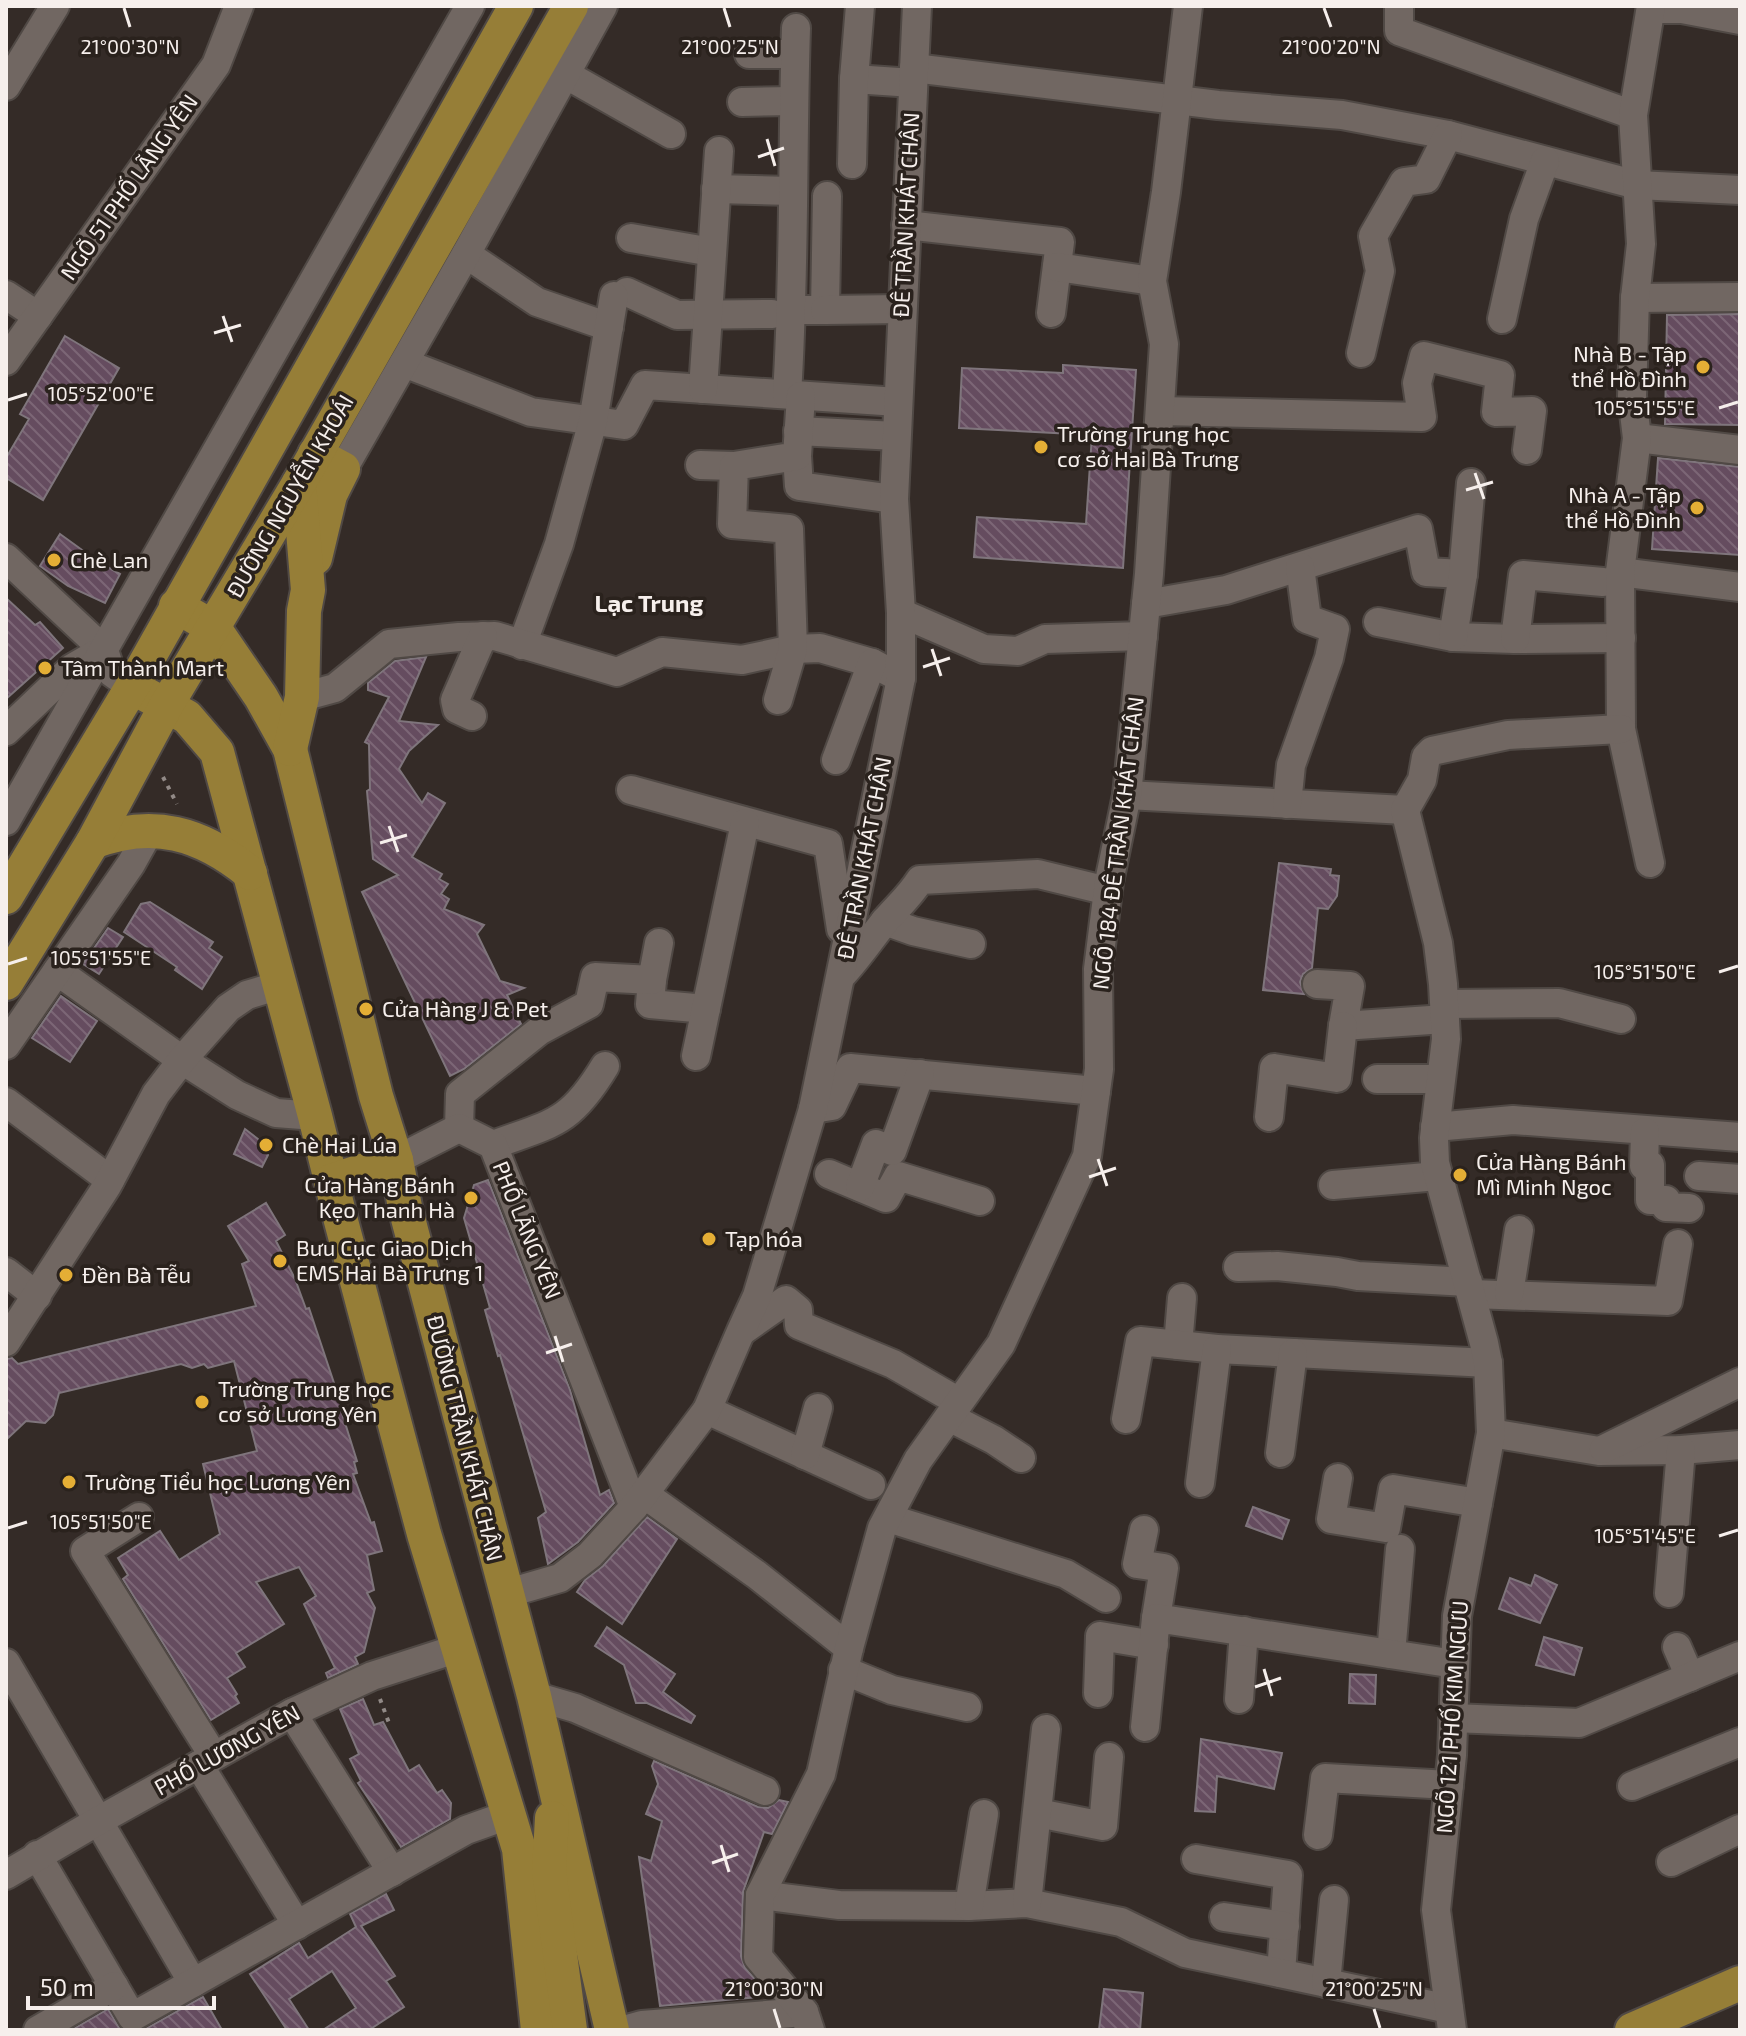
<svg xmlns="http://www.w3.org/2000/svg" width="1746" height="2036" viewBox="0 0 1746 2036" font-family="'Exo 2',sans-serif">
<defs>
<pattern id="building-back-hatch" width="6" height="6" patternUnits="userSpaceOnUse" patternTransform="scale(2)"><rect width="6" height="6" fill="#654c5f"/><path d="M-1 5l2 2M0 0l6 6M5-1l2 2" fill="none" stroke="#7c6676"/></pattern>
</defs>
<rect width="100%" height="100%" fill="#342b27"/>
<!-- building -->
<g fill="url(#building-back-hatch)" stroke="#7f757c" stroke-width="2">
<path d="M1740 314V425L1665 424 1667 315Z"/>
<path d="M65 336 119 368 43 500 6 478V458L29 419 20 414Z"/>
<path d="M1063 365 1136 370 1123 568 974 557 977 517 1086 524 1092 435 959 428 962 368 1063 373Z"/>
<path d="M1658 458 1740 467V555L1652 549Z"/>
<path d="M60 534 100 563 120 574 105 603 68 586 40 566Z"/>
<path d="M6 598 35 625 40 622 63 648 6 699Z"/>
<path d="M426 657 399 721 438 725 409 751 399 769 422 803 428 793 445 803 412 857 442 874 439 879 448 884 441 894 449 899 444 909 484 925 477 934 500 981 524 988 507 995 521 1024 464 1069 450 1076 362 892 398 875 373 859 367 791 370 789 369 744 365 742 389 697 368 690V683L395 661Z"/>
<path d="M1279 863 1331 869 1330 875 1339 876 1337 896 1328 909 1318 908 1312 968 1303 974 1300 982 1304 994 1263 990Z"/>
<path d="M150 902 213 942 209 948 222 957 202 989 175 970 177 967 124 932 141 904Z"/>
<path d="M108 928 123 937 99 974 83 964Z"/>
<path d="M61 996 97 1021 70 1062 32 1038Z"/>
<path d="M245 1129 267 1146 268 1155 262 1167 234 1154Z"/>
<path d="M488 1180 570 1390 600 1495 609 1490 614 1503 578 1542 548 1564 538 1518 546 1512 500 1355 498 1356 485 1310 490 1308 464 1218 474 1185Z"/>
<path d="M266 1203 285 1235 276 1241 295 1279 306 1309 309 1308 343 1410H341L357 1461 354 1462 357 1473 353 1474 371 1523 374 1522 382 1551 367 1555 374 1590 367 1593 375 1608 364 1652 355 1657 358 1664 328 1678 326 1673 335 1668 304 1604 316 1596 299 1567 256 1582 284 1624 236 1653 245 1667 227 1678 237 1694 235 1696 239 1703 211 1720 123 1579 128 1575 118 1558 160 1531 179 1560 220 1534 203 1464 257 1451 234 1361 208 1368 204 1364 192 1368 181 1364 59 1393 53 1415 45 1423 26 1421 6 1440V1359L12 1358 18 1364 256 1306 242 1264 249 1261 228 1226Z"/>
<path d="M1253 1507 1289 1520 1282 1539 1246 1526Z"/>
<path d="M647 1517 677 1539 622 1624 577 1592 585 1580 603 1566Z"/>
<path d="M1535 1575 1557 1585 1540 1623 1499 1609 1510 1578 1531 1586Z"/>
<path d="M607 1627 675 1674 663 1692 695 1716 691 1723 647 1703H636L624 1665 595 1646Z"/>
<path d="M1544 1637 1582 1648 1574 1675 1536 1665Z"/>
<path d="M1350 1674 1376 1675 1375 1704 1349 1703Z"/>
<path d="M363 1699 374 1725 383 1722 409 1771 419 1765 437 1793 442 1790 451 1803 450 1819 401 1847 358 1783 361 1781 350 1759 359 1754 340 1709Z"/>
<path d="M1201 1739 1282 1753 1274 1789 1217 1776 1215 1812 1195 1811Z"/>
<path d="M654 1761 758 1807 768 1808 779 1800 788 1802 772 1834 764 1832 743 1892 741 1956 745 1968 754 1978 758 1997 660 2006 639 1857 651 1861 662 1821 646 1814 658 1784 652 1766Z"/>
<path d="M386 1894 394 1910 361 1926 395 1976 386 1981 404 2007 369 2030H323L356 2008 332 1971 289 1999 309 2030H287L250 1974 299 1943 308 1958 356 1927 350 1914Z"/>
<path d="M1104 1989 1143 1993 1140 2030H1099Z"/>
<path d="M203 1997 222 2030H144L201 1998Z"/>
<path d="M108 2009 119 2028 116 2030H72Z"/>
</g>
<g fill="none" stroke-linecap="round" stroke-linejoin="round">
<defs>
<g id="minor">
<path d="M1399 6V31L1633 115"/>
<path d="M1651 9H1682L1740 20"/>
<path d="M749 54H795"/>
<path d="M914 68 1218 105 1342 115 1448 135 1637 185 1740 190"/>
<path d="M565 74 671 134"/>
<path d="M854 79 913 83"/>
<path d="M6 86 55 6"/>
<path d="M742 102 794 101"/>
<path d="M852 164 854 79 860 6"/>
<path d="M716 189 792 191"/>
<path d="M906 225 1060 242 1051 313"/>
<path d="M631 238 712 252"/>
<path d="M466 254 537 302 609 327"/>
<path d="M1057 267 1152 281"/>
<path d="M627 292 677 315 772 314"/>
<path d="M6 295 38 316"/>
<path d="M1635 298 1740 297"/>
<path d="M792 310H825L827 196"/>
<path d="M825 310 902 309"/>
<path d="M1502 319 1524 219 1545 161"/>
<path d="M1361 353 1380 271 1373 236 1404 182 1426 179 1448 135"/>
<path d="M6 361 216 65 239 6"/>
<path d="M404 363 531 412 624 425 645 385 898 402"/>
<path d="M703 389 719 151"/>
<path d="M787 394C795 272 792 150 796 28"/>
<path d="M1160 411 1422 417 1417 383 1424 356 1500 375 1496 412 1532 411 1527 450"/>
<path d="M798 431 896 436"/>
<path d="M1637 438 1740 450"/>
<path d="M797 456 799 486 894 499"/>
<path d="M700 465 734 466"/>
<path d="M343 469 466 254 603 6"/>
<path d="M6 558 104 650 111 672 132 687"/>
<path d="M1620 572 1740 587"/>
<path d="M1146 604 1226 590 1418 529 1426 572 1463 574"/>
<path d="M901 613 984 649 1018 651 1045 639 1143 636"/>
<path d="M1378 622 1453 637 1515 639 1621 638"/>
<path d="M1453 637 1463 574 1471 483"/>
<path d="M1515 639 1523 575 1603 582"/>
<path d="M522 645 559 544 593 421 614 296"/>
<path d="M302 697 335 688 389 644 459 637 495 636 617 672 662 652 742 660 793 649 820 648 872 663 901 678"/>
<path d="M778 700 793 649 789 529 732 524 734 466 797 456 801 396"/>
<path d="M472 716 457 709 455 700 483 636"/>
<path d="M6 731 72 668 103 650"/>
<path d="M836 760 872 663"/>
<path d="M631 790 828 844 841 929"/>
<path d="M1127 795 1405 810"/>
<path d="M1287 804 1291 765 1329 658 1335 629 1307 619 1300 567"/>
<path d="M6 821 470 6"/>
<path d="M1650 863 1621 729 1620 572 1637 438 1632 396 1635 298 1641 244 1633 115 1651 6"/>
<path d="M885 921 913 931 971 944"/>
<path d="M57 971 182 1060 237 1095 276 1113 315 1116"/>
<path d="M841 976C858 958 871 938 886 920 899 905 909 897 920 880L1038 874 1108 891"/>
<path d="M652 980 650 1004 706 1009"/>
<path d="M1317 984 1350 986 1343 1026 1445 1019"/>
<path d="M1445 1004 1559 1003 1621 1019"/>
<path d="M6 1045 131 864 150 830"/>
<path d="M696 1056 745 823"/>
<path d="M1377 1079H1440"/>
<path d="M6 1102 110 1180"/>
<path d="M813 1109 832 1106 850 1068 1096 1091"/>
<path d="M1269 1117 1274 1068 1337 1078 1343 1026"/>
<path d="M1435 1127 1513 1120 1740 1137"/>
<path d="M459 1128 460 1094 539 1031 589 1004 595 977 652 980 659 943"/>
<path d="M1645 1132 1644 1166 1650 1165V1200H1666V1207L1689 1208"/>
<path d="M493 1145C553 1123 570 1124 605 1066"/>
<path d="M396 1160 459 1128 493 1145 634 1507"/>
<path d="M829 1174 886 1198 898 1176 980 1201"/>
<path d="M1699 1176 1740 1179"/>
<path d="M1333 1185 1438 1176"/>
<path d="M860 1187 876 1144 892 1151 920 1074"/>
<path d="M1238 1267 1277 1266 1337 1272 1358 1276 1468 1282"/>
<path d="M6 1272 37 1296"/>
<path d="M1472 1294 1668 1301 1678 1244"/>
<path d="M1509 1294 1519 1230"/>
<path d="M742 1331 786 1300 798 1310 799 1325 893 1364 959 1402"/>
<path d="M6 1342 107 1186 156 1094 182 1060 228 1008 247 995 280 985"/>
<path d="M1178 1345 1182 1298"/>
<path d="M707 1410 871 1485"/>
<path d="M949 1417 994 1440 1021 1458"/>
<path d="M1126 1419 1140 1341 1217 1349 1488 1363"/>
<path d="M1491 1433 1599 1451 1681 1450 1740 1445"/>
<path d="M1604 1449 1740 1382"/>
<path d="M1280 1453 1293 1353"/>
<path d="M805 1455 818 1408"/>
<path d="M1338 1478 1331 1519 1386 1528 1393 1489 1478 1503"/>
<path d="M1200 1483 1217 1349"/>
<path d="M644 1494 757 1575 849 1648"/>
<path d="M139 1517 85 1551 213 1755"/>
<path d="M888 1518 1066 1574 1106 1598"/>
<path d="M1144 1530 1137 1564 1164 1568 1156 1618"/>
<path d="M1669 1593 1681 1450"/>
<path d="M505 1594 560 1578 590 1555 634 1507 707 1410 741 1331 757 1296 813 1109 901 678V613L894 499 917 6"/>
<path d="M1677 1647 1690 1677"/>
<path d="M1391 1654 1400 1549"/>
<path d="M6 1663 193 1983"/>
<path d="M843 1670 892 1690 967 1707"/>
<path d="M1098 1693 1100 1636 1154 1645"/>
<path d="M534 1696 575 1708 765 1791"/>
<path d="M1239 1699 1244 1631"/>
<path d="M292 1713 392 1872"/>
<path d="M1453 1718 1579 1723 1740 1656"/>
<path d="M1145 1727 1156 1618 1455 1664"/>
<path d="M199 1765 297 1925"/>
<path d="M1632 1786 1740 1742"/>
<path d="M1038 1813 1103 1826 1109 1757"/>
<path d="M1318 1835 1325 1778 1449 1785"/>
<path d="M37 1855 132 2017 466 1830 508 1815"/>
<path d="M1196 1859 1288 1875 1281 1973"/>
<path d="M1671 1862 1740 1829"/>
<path d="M6 1875 98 1821 292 1713 372 1676 459 1648"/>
<path d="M760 1895 839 1905 969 1906 1027 1903 1121 1922 1185 1953 1449 2009"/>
<path d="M1027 1903 1046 1729"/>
<path d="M969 1906 984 1814"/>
<path d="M1224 1917 1285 1926"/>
<path d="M1326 1983 1334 1900"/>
<path d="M38 2030 114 1986"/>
<path d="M624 2030 642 2025 804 2012"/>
<path d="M810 2030 804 2012 758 1957 760 1895 821 1774 849 1648 882 1528 918 1460 1001 1344 1087 1156 1099 1069 1098 969 1109 882 1127 795 1149 574 1164 344 1152 281 1166 192 1188 6"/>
<path d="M1452 2030 1436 1910 1452 1755 1457 1616 1491 1433 1488 1363 1484 1343 1435 1163 1434 1138 1446 1039 1443 984 1438 943 1405 810 1422 780 1426 757 1432 751 1508 735 1621 729"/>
</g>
<g id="major">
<path d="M315 454 343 469 330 495 315 558"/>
<path d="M176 606 214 628 261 697 290 749 376 1096 396 1160 405 1207 534 1696 612 2030"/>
<path d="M132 687 187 717 217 752 315 1116 341 1221 424 1534 519 1849 538 2030"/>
<path d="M290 749 302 697 304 611 308 590 299 483"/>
<path d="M93 842C153 819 201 833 250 873"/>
<path d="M6 897 132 687 516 6"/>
<path d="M6 983 93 842 167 704 299 483 571 6"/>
<path d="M331 1181 396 1160"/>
<path d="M552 1818 549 1871 570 2030"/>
<path d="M1632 2030 1740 1983"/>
</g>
</defs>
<!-- minor casing -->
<use href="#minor" stroke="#504945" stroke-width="32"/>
<!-- major casing -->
<use href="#major" stroke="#504945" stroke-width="38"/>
<!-- path -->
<g stroke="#928a87" stroke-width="4" stroke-dasharray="4 6" stroke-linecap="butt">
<path d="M163 777 177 804"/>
<path d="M380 1699 389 1723"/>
</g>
<!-- minor -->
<use href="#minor" stroke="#716762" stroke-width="28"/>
<!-- major -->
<use href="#major" stroke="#967e37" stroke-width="34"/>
</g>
<!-- ticks -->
<path fill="none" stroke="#f6efec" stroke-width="3" d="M124 8 130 27M724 8 730 27M1324 8 1331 27M767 139 775 166M758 157 784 148M223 316 232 342M214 333 241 325M8 400 27 394M1719 408 1738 402M1475 473 1484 499M1466 490 1493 482M932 649 941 676M923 667 950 658M389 826 398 852M380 843 407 835M8 964 27 958M1719 972 1738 966M1098 1159 1107 1186M1089 1177 1116 1168M555 1336 563 1362M546 1353 572 1344M8 1528 27 1522M1719 1536 1738 1530M1264 1669 1272 1696M1255 1687 1281 1678M721 1845 729 1872M712 1863 738 1854M774 2009 780 2028M1374 2009 1380 2028"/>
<!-- markers -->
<g fill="#e4ae35" stroke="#2a221d" stroke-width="3">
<circle cx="1703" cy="367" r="8"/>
<circle cx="1041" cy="447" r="8"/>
<circle cx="1697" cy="508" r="8"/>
<circle cx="54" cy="560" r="8"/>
<circle cx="45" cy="668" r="8"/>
<circle cx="366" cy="1009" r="8"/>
<circle cx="266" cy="1145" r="8"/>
<circle cx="1460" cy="1175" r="8"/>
<circle cx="471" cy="1198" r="8"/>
<circle cx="709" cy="1239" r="8"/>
<circle cx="280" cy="1261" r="8"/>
<circle cx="66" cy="1275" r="8"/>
<circle cx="202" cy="1402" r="8"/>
<circle cx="69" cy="1482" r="8"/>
</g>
<g text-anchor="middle" stroke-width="7" stroke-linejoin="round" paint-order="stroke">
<!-- street labels -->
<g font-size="22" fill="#f6efec" stroke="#2a221d">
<text transform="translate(129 187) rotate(-55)" y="8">NGÕ 51 PHỐ LÃNG YÊN</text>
<text transform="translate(906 215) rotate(-87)" y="8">ĐÊ TRẦN KHÁT CHÂN</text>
<text transform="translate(290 496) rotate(-60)" y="8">ĐƯỜNG NGUYỄN KHOÁI</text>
<text transform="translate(1118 843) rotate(-83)" y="8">NGÕ 184 ĐÊ TRẦN KHÁT CHÂN</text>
<text transform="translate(864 858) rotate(-79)" y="8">ĐÊ TRẦN KHÁT CHÂN</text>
<text transform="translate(527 1230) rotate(68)" y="8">PHỐ LÃNG YÊN</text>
<text transform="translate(465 1438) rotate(76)" y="8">ĐƯỜNG TRẦN KHÁT CHÂN</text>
<text transform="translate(1452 1717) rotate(-86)" y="8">NGÕ 121 PHỐ KIM NGƯU</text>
<text transform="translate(227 1750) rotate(-29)" y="8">PHỐ LƯƠNG YÊN</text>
</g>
<!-- poi labels -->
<g font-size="22" fill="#f6efec" stroke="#2a221d" text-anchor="start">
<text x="1687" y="362" text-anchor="end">Nhà B - Tập<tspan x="1687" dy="25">thể Hồ Đình</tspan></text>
<text x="1057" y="442">Trường Trung học<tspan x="1057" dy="25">cơ sở Hai Bà Trưng</tspan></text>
<text x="1681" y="503" text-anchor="end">Nhà A - Tập<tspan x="1681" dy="25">thể Hồ Đình</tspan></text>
<text x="70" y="568">Chè Lan</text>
<text x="61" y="676">Tâm Thành Mart</text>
<text x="382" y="1017">Cửa Hàng J &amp; Pet</text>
<text x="282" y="1153">Chè Hai Lúa</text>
<text x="1476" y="1170">Cửa Hàng Bánh<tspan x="1476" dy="25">Mì Minh Ngoc</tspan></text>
<text x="455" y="1193" text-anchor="end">Cửa Hàng Bánh<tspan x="455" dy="25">Kẹo Thanh Hà</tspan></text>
<text x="725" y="1247">Tạp hóa</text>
<text x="296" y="1256">Bưu Cục Giao Dịch<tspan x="296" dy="25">EMS Hai Bà Trưng 1</tspan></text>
<text x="82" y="1283">Đền Bà Tễu</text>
<text x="218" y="1397">Trường Trung học<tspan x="218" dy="25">cơ sở Lương Yên</tspan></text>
<text x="85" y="1490">Trường Tiểu học Lương Yên</text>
</g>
<!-- neighbourhood labels -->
<g font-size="24" font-weight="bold" fill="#f6efec" stroke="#2a221d">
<text x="649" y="612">Lạc Trung</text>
</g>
</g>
<g font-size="20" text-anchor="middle" fill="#f6efec" stroke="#2a221d" stroke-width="7" stroke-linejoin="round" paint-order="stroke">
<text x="130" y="54">21°00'30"N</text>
<text x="730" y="54">21°00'25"N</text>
<text x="1331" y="54">21°00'20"N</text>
<text x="101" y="401">105°52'00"E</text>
<text x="1645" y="415">105°51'55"E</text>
<text x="101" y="965">105°51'55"E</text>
<text x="1645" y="979">105°51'50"E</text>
<text x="101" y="1529">105°51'50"E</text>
<text x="1645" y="1543">105°51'45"E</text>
<text x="774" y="1996">21°00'30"N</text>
<text x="1374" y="1996">21°00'25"N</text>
</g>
<!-- border -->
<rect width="1746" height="2036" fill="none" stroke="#f6efec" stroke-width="16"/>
<!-- scale -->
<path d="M28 1996v12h186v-12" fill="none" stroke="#f6efec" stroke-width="4"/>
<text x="40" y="1996" font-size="24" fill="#f6efec" stroke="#2a221d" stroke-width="6" paint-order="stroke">50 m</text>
</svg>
